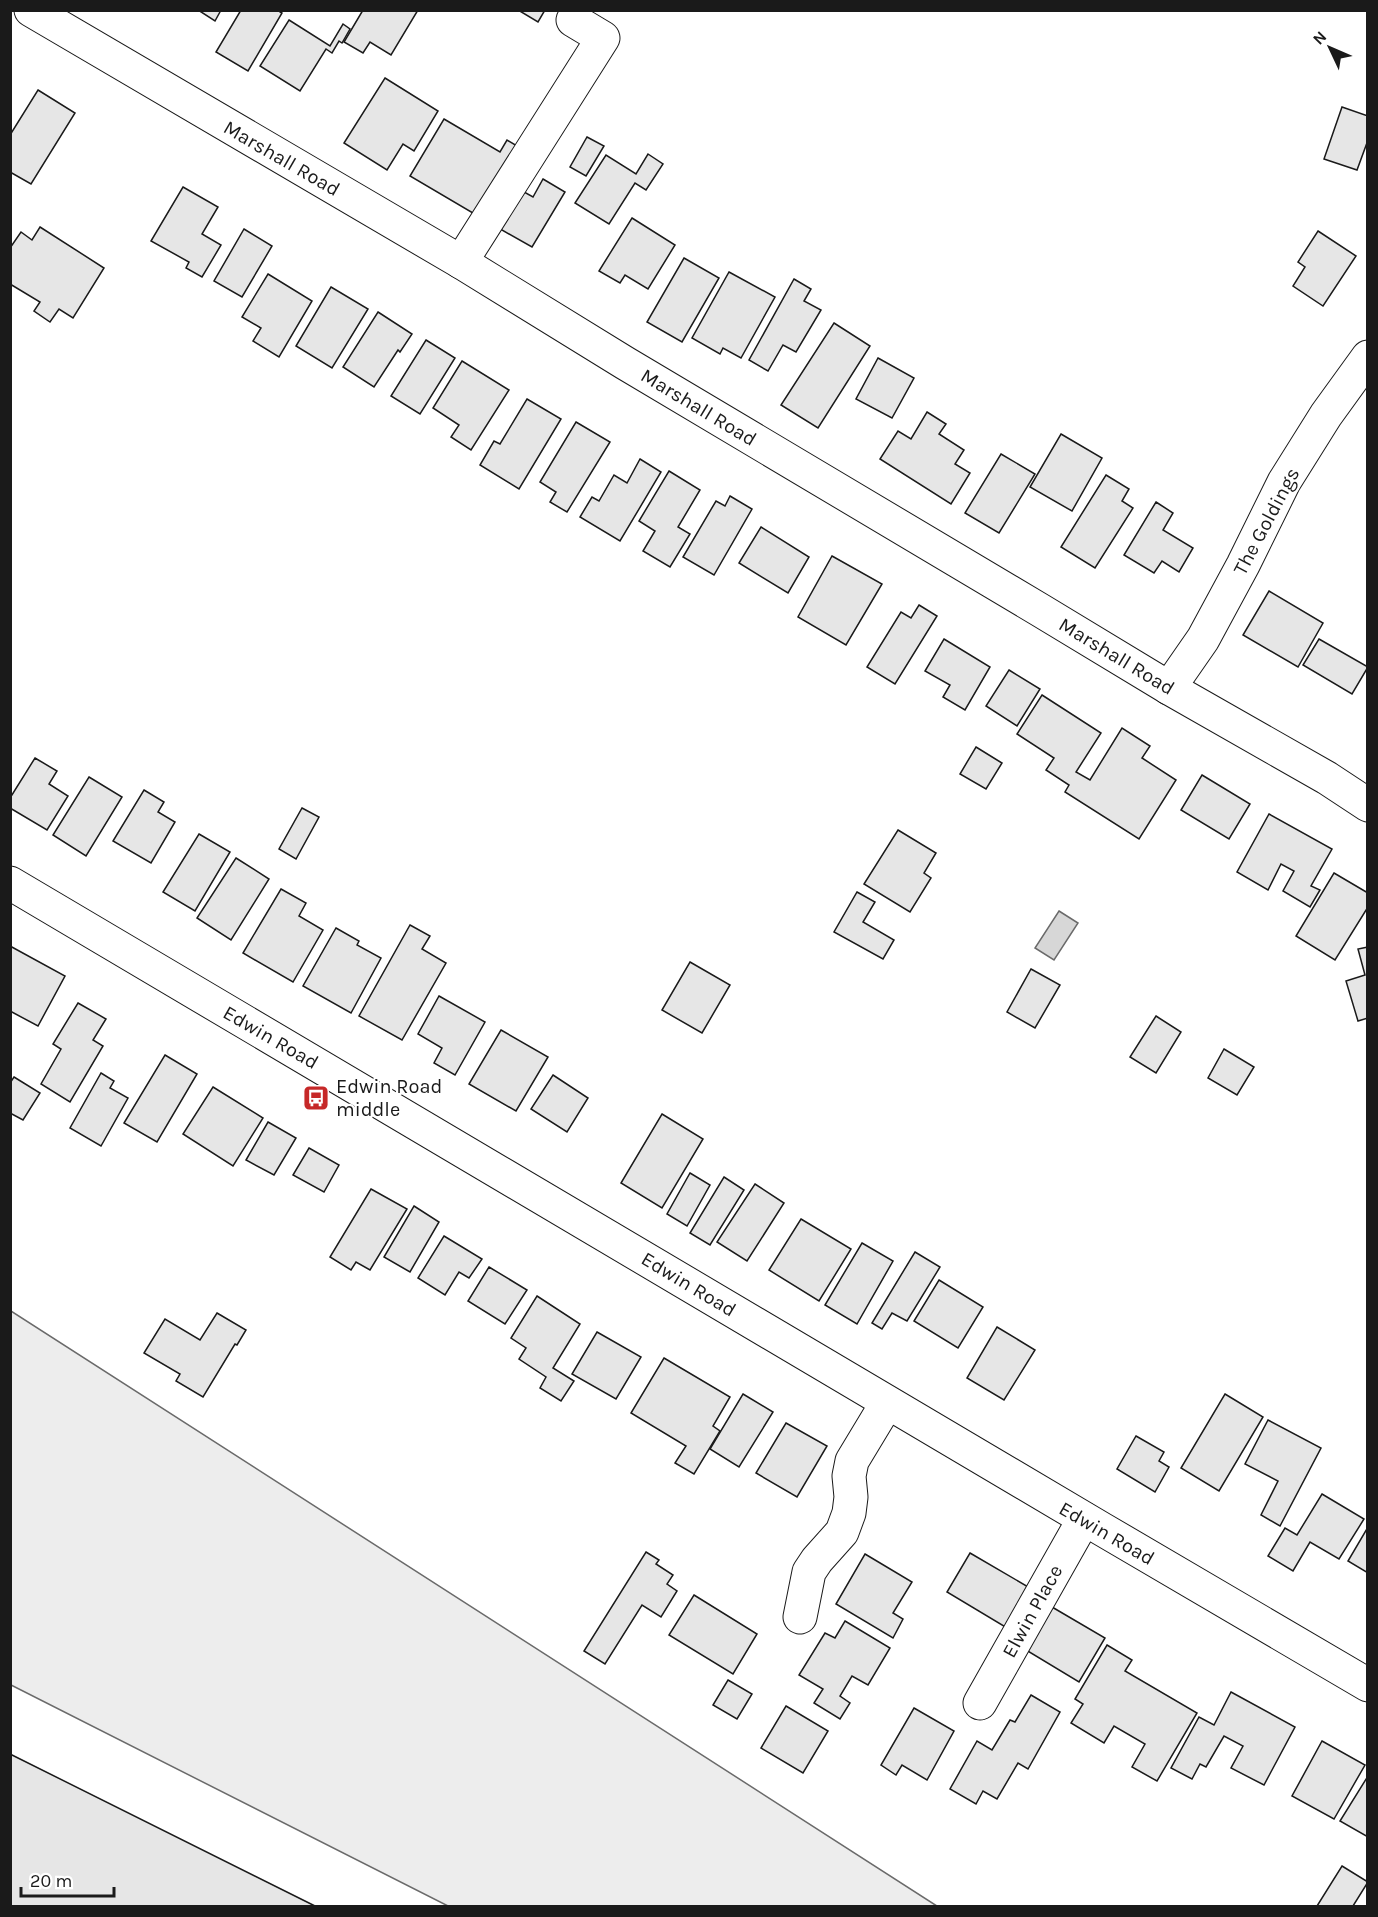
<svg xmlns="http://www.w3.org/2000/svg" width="1378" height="1917" viewBox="0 0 1378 1917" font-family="Karla,sans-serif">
<rect width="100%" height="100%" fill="#fff"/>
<!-- built -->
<path fill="#ededed" stroke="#6a6a6a" stroke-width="1.5" d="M10 1311H11L937 1906H448L11 1685Z"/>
<!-- water -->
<path fill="#d7d7d7" stroke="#6a6a6a" stroke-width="1.5" d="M1059 911 1078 923 1054 960 1035 948Z"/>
<!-- building -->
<g fill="#e6e6e6" stroke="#1a1a1a" stroke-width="1.5">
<path d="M198 10H221L215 21Z"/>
<path d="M241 10H277L282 13 248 71 216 52Z"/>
<path d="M363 10H418L391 55 370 42 363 53 344 42Z"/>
<path d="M518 10H545L538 22Z"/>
<path d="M289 20 330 46 343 24 350 29 342 43 339 41 332 53 326 49 300 91 260 66Z"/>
<path d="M385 78 438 111 414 151 403 144 387 170 344 143Z"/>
<path d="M38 90 75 113 31 184 10 172V135Z"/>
<path d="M1342 107 1368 116V140L1357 170 1324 159Z"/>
<path d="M444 119 500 152 507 140 524 150 483 219 410 176Z"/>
<path d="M587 137 604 146 586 176 570 167Z"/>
<path d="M648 154 663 164 646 190 635 183 609 224 575 203 606 155 636 174Z"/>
<path d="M543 179 565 192 532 247 495 226 517 188 533 197Z"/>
<path d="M183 187 218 207 202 234 221 245 202 277 186 268 189 262 151 241Z"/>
<path d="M632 218 675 245 648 289 625 275 620 283 599 271Z"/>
<path d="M40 227 104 268 73 318 59 309 50 322 34 311 40 302 10 284V248L21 232 32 240Z"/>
<path d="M244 229 272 246 242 297 214 281Z"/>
<path d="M1318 231 1356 256 1323 306 1293 286 1305 267 1298 262Z"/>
<path d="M684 258 719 278 682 342 647 322Z"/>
<path d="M729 272 775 297 741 358 723 348 720 354 692 338Z"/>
<path d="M268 274 312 301 279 357 253 341 261 328 242 317Z"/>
<path d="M794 279 811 289 804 301 821 310 796 352 783 345 768 371 749 360Z"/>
<path d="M331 287 368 309 332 368 296 346Z"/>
<path d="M378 312 412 334 400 352 398 350 374 387 343 367Z"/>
<path d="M834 323 870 346 818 428 781 405Z"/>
<path d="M426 340 455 358 420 414 391 396Z"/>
<path d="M878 358 914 378 892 418 856 399Z"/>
<path d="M462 361 509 390 471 450 451 437 459 425 433 408Z"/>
<path d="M527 399 561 419 519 489 480 465 494 441 500 444Z"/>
<path d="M927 412 946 424 939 434 964 450 955 464 970 473 951 504 880 459 898 431 911 439Z"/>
<path d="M576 422 610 442 567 512 550 502 556 492 540 482Z"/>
<path d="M1061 434 1102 458 1072 511 1030 487Z"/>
<path d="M1001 454 1035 474 999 533 965 513Z"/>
<path d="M640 459 661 472 620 541 580 517 592 497 599 501 614 475 627 483Z"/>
<path d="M669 471 700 490 678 527 690 534 670 567 643 551 655 531 639 521Z"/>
<path d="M1106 475 1129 489 1122 501 1133 508 1095 568 1061 547Z"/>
<path d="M730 496 752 509 714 575 683 557 716 501 725 506Z"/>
<path d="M1156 502 1173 513 1163 530 1193 548 1179 572 1162 561 1154 573 1124 555Z"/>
<path d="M761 527 809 557 788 593 739 563Z"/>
<path d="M832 556 882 584 846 645 798 617Z"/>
<path d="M1269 591 1323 623 1298 667 1243 635Z"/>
<path d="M919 605 937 616 895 684 867 667 901 612 911 618Z"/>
<path d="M944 639 990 667 965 710 943 697 950 685 925 671Z"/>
<path d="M1319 639 1368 667 1352 694 1303 665Z"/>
<path d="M1009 670 1040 689 1017 726 986 706Z"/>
<path d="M1042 695 1101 733 1076 772 1090 780 1122 728 1150 746 1142 758 1176 780 1139 839 1065 792 1069 785 1046 770 1054 758 1017 734Z"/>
<path d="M976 747 1002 763 986 789 960 774Z"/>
<path d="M35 758 57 771 49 784 68 796 47 830 10 808V798Z"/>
<path d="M1202 775 1250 804 1229 839 1181 810Z"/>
<path d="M89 777 122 797 86 856 53 835Z"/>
<path d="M144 790 164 802 158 812 175 822 151 863 113 841Z"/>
<path d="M302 808 319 817 296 859 279 849Z"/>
<path d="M1269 814 1332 849 1311 886 1320 890 1310 907 1283 891 1294 871 1281 864 1268 890 1237 872Z"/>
<path d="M898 830 936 853 924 873 931 878 910 912 864 884Z"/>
<path d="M199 834 230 852 195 911 163 892Z"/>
<path d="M236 858 269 879 231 940 197 918Z"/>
<path d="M1334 873 1368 893V907L1335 960 1296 936Z"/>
<path d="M281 889 306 903 299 916 323 930 293 982 243 953Z"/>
<path d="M857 892 875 902 863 922 894 940 883 959 834 932Z"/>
<path d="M410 925 430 936 422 949 446 963 402 1040 359 1016Z"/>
<path d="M336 928 359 941 357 945 381 958 351 1013 303 986Z"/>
<path d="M10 946 65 976 38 1026 10 1011Z"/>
<path d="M1368 947V1018L1358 1021 1346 981 1365 975 1358 949Z"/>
<path d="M690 962 730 985 702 1033 662 1010Z"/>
<path d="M1031 969 1060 985 1035 1028 1007 1012Z"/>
<path d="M439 996 485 1022 455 1075 434 1063 442 1048 418 1034Z"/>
<path d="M78 1003 106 1019 93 1040 103 1046 70 1102 41 1084 61 1049 53 1044Z"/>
<path d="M1156 1016 1181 1032 1156 1073 1130 1057Z"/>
<path d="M501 1030 548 1057 516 1111 469 1084Z"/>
<path d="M1224 1049 1254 1067 1237 1095 1208 1078Z"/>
<path d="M165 1055 197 1074 157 1142 124 1123Z"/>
<path d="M101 1073 114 1081 110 1088 128 1098 101 1146 70 1128Z"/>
<path d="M553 1075 588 1098 567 1132 531 1109Z"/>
<path d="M14 1077 40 1093 23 1120 10 1113V1083Z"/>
<path d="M213 1087 263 1118 233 1166 183 1134Z"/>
<path d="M662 1114 703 1139 662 1208 621 1183Z"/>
<path d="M268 1122 296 1138 274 1175 246 1160Z"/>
<path d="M309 1148 339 1165 324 1192 293 1175Z"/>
<path d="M690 1173 710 1185 687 1226 667 1214Z"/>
<path d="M724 1177 744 1190 710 1245 690 1233Z"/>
<path d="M755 1184 784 1203 747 1261 717 1242Z"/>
<path d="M371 1189 407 1209 370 1270 356 1262 351 1270 330 1257Z"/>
<path d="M414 1206 439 1222 410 1272 384 1257Z"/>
<path d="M801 1219 851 1249 819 1301 769 1270Z"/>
<path d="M444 1236 482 1259 469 1278 459 1272 445 1295 418 1278Z"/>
<path d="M862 1243 893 1261 857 1324 825 1305Z"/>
<path d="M915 1252 940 1267 907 1321 892 1313 882 1329 872 1323Z"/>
<path d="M489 1267 527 1290 505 1324 468 1301Z"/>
<path d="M939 1280 983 1307 958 1348 914 1321Z"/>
<path d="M537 1296 580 1324 553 1368 574 1381 561 1401 540 1388 546 1377 519 1359 526 1348 511 1338Z"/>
<path d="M217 1313 246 1330 237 1345 235 1344 203 1397 176 1381 180 1374 144 1353 165 1319 200 1340Z"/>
<path d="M997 1327 1035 1350 1004 1400 967 1378Z"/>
<path d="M597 1332 641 1357 616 1399 572 1374Z"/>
<path d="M664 1358 730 1397 713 1426 720 1431 694 1474 675 1463 686 1446 631 1413Z"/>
<path d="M743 1394 773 1412 739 1467 710 1449Z"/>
<path d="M1225 1394 1263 1417 1219 1491 1181 1468Z"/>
<path d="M1268 1420 1321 1448 1280 1526 1261 1515 1278 1481 1245 1464Z"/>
<path d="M786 1423 827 1446 797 1497 756 1473Z"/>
<path d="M1136 1436 1164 1452 1159 1461 1169 1467 1155 1492 1117 1469Z"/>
<path d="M1322 1494 1364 1519 1339 1559 1310 1542 1293 1571 1268 1556 1285 1528 1297 1535Z"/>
<path d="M1368 1527V1573L1348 1561Z"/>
<path d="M646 1552 659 1560 656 1564 673 1575 667 1584 677 1591 661 1617 642 1605 605 1664 584 1651Z"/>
<path d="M970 1553 1030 1588 1007 1628 947 1592Z"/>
<path d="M865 1554 912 1582 893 1613 903 1619 893 1638 836 1604Z"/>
<path d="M694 1595 757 1634 733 1674 669 1635Z"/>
<path d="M1052 1607 1105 1638 1079 1682 1026 1650Z"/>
<path d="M845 1621 890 1648 868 1685 852 1676 840 1696 850 1703 840 1719 814 1703 823 1689 799 1675 825 1633 835 1638Z"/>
<path d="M1107 1645 1132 1660 1125 1671 1197 1713 1157 1781 1132 1767 1145 1744 1114 1726 1104 1743 1071 1723 1083 1704 1075 1699Z"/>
<path d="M728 1680 752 1694 737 1719 713 1705Z"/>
<path d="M1231 1692 1295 1727 1264 1785 1231 1768 1243 1746 1224 1736 1206 1767 1200 1764 1192 1779 1171 1768 1199 1717 1214 1725Z"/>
<path d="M1031 1695 1060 1712 1028 1769 1018 1763 997 1799 983 1791 976 1804 950 1789 977 1741 992 1750 1010 1720 1015 1722Z"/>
<path d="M786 1706 828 1731 803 1773 761 1748Z"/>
<path d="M914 1708 954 1731 927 1780 902 1765 896 1775 881 1765Z"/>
<path d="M1322 1741 1365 1765 1334 1819 1292 1796Z"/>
<path d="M10 1754 315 1906H10Z"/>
<path d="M1368 1776V1837L1340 1821Z"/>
<path d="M1342 1866 1368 1882 1353 1906H1317Z"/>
</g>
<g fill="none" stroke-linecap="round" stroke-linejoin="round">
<defs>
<g id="minor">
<path d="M31 10 461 262 625 363 1040 610 1169 688 1327 778 1368 805"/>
<path d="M461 262 603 38 573 20"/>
<path d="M1169 688 1203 639 1243 565 1284 482 1326 415 1368 357"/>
<path d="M10 883C463 1150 914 1420 1368 1685"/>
<path d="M800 1617 809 1572 817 1560 842 1532 849 1513 851 1497 849 1476 852 1461 887 1403"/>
<path d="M980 1703 1084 1519"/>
</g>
</defs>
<!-- minor casing -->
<use href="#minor" stroke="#1a1a1a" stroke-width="35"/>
<!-- minor -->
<use href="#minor" stroke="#fff" stroke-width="33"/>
</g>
<!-- icons -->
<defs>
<symbol id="bus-square" viewBox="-11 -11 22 22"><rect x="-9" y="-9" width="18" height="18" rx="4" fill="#c62828" stroke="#fff"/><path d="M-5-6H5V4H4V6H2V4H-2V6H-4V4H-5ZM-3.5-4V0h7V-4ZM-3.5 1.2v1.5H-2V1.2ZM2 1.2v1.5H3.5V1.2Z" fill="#fff"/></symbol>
</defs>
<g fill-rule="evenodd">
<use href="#bus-square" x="301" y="1083" width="30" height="30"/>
</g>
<g text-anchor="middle" stroke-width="4.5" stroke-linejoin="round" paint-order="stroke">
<!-- street labels -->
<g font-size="20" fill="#1a1a1a" stroke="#fff">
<text transform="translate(282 158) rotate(30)" y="7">Marshall Road</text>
<text transform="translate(699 407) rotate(31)" y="7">Marshall Road</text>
<text transform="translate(1266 521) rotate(-62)" y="7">The Goldings</text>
<text transform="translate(1117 656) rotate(31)" y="7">Marshall Road</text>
<text transform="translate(271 1037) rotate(30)" y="7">Edwin Road</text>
<text transform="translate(689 1284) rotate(31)" y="7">Edwin Road</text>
<text transform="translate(1107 1533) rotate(30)" y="7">Edwin Road</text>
<text transform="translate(1032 1611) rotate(-61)" y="7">Elwin Place</text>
</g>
<!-- poi labels -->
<g font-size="20" fill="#1a1a1a" stroke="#fff" text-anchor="start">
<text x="336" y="1093">Edwin Road<tspan x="336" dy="23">middle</tspan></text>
</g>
</g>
<!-- border -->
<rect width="1378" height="1917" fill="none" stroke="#1a1a1a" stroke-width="24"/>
<!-- north arrow -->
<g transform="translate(1330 48) rotate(314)" stroke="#ffffff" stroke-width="4.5" paint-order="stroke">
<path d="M0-4.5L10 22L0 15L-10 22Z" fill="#1a1a1a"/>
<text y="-9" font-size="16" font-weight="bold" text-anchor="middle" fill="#1a1a1a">N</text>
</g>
<!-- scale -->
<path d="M21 1887v9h93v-9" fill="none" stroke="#1a1a1a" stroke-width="3"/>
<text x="30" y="1887" font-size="18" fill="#1a1a1a" stroke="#ffffff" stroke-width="4.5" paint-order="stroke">20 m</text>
</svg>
